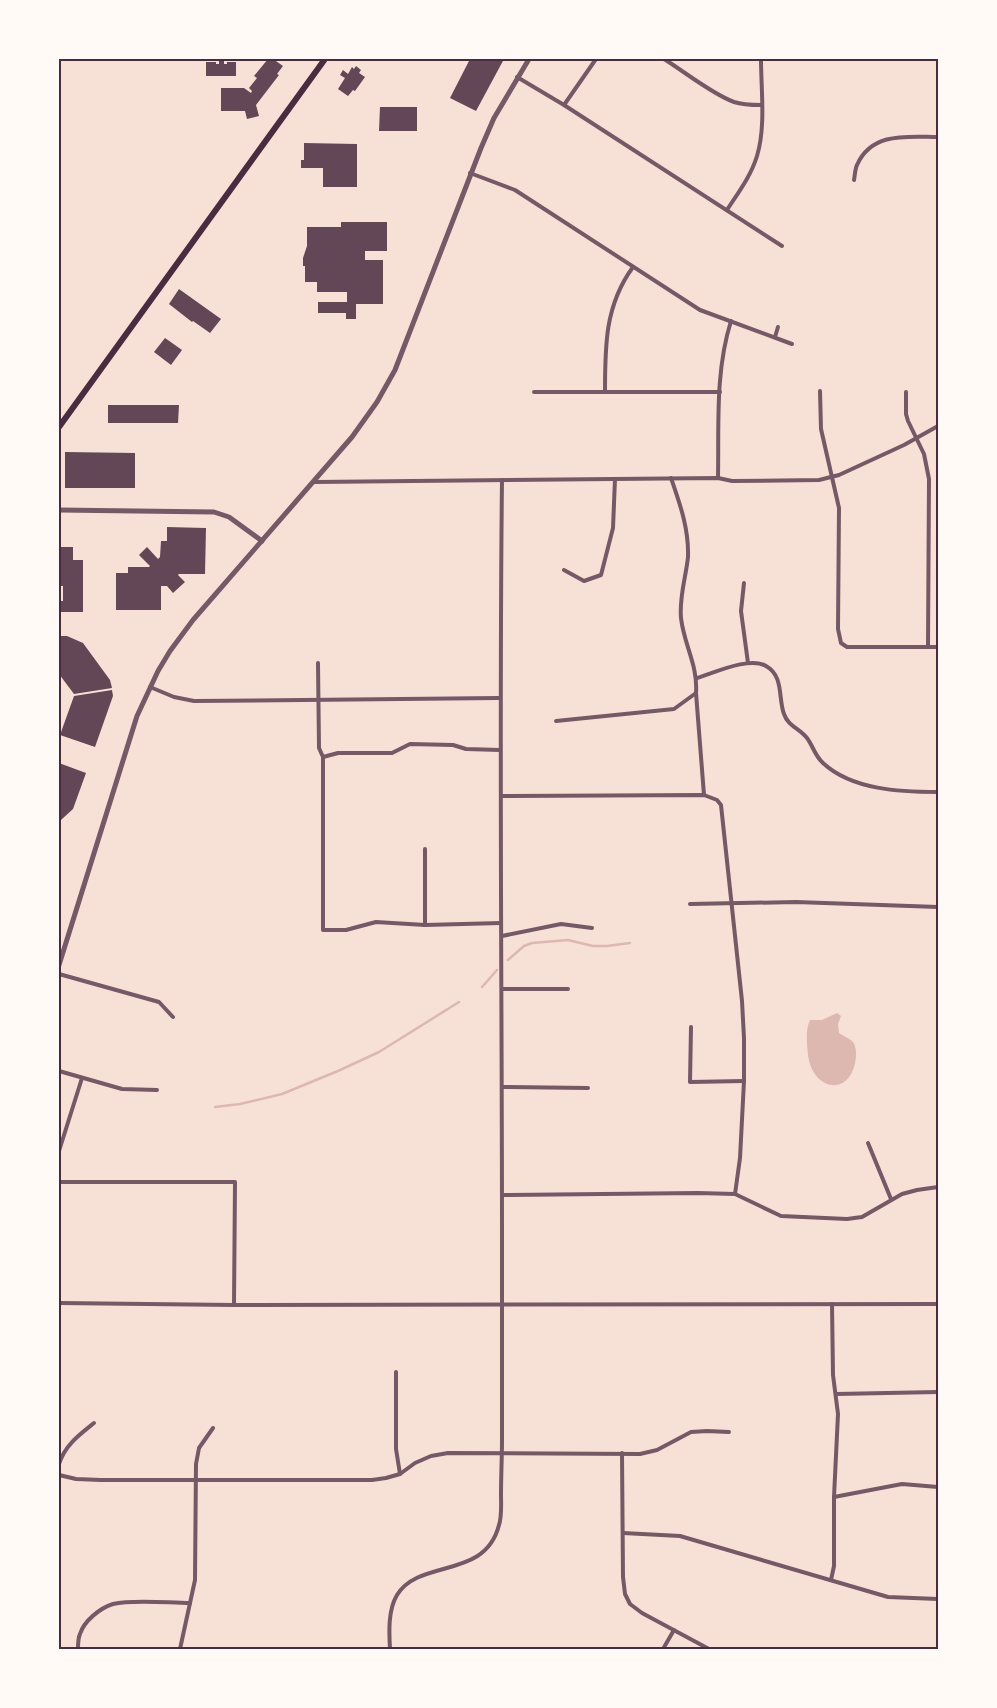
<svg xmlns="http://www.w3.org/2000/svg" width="997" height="1708" viewBox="0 0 997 1708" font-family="'Noto Sans',sans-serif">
<rect width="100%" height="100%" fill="#f7e1d7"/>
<!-- water -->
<path fill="#dcb8b0" d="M837 1013 841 1016 838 1024 839 1033C843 1036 849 1038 852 1041 856 1045 856 1051 856 1056 853 1097 813 1093 808 1055 807 1044 805 1030 810 1020H822Z"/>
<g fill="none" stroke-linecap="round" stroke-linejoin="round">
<!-- stream -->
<g stroke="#dcb8b0" stroke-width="2.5">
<path d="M508 960 524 946 532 943 568 940 593 946H607L630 943"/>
<path d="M482 987 497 970"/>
<path d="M215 1107 240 1104 282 1094 338 1071 379 1052 459 1002"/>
</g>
</g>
<!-- building -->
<g fill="#644757">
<path d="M268 59H273L283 66 277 74 279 75 256 105 259 116 247 119 245 111H221V88H244L251 93 252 91 249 88 257 78 254 76Z"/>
<path d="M470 59H504L476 111 450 98Z"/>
<path d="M219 60H224V64H227V62H236V76H206V62H216V64H219Z"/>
<path d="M356 66 361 70 359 73 365 77 355 91 353 90 348 96 338 89 345 78 340 75 343 70 348 74 352 67 354 69Z"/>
<path d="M380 107H417V131H379Z"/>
<path d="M304 143 357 144V187H323V168H301V160H304Z"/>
<path d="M341 222H387V251H365V260H383V304H356V319H346V313H318V302H347V292H317V282H305V266H303V258L307 246V227H341Z"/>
<path d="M179 289 221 319 210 333 193 321 192 322 169 304Z"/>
<path d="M165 338 182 350 171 365 154 352Z"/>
<path d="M108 405H179L178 423H108Z"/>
<path d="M65 452 135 453V488H65Z"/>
<path d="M167 527 206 528 205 574H179L178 575 185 582 173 593 167 586H161V610H116V573H128V567H149L150 566 139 555 147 547 158 559 160 557 161 541H167Z"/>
<path d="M59 547H73V560H83V612H59V601H63V586H59Z"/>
<path d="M59 636H67L83 643 110 680 112 688 74 694 59 674Z"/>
<path d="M112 690 113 696 95 747 60 735 74 696Z"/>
<path d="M59 763 86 773 73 809 61 820 59 816Z"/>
</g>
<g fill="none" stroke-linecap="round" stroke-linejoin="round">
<!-- minor -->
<g stroke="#755966" stroke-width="4">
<path d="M664 59C685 72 712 94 734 102 743 105 752 105 761 105"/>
<path d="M517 77 564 105 782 246"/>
<path d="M564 105 596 59"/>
<path d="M470 173 515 190 700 310 792 344"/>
<path d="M854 180C855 175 855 169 857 165 872 131 909 137 938 137"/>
<path d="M727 210C738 193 751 176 757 156 766 126 761 90 761 59"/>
<path d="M775 337 778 327"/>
<path d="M605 391C605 346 605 305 633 267"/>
<path d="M820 391 821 429 839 508 838 629 841 643 847 647H938"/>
<path d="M534 392H720"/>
<path d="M906 392V414L908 421 924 454 929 479 928 647"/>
<path d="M671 478C680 504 689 529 688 557 686 577 679 597 681 618 684 645 698 665 696 693L704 795"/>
<path d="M718 478C719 425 715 372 731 321"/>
<path d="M315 482 718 478 732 481 819 480 839 475 904 445 938 426"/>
<path d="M564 570 584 581 601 575 613 528 615 479"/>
<path d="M744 583 741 611 748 663"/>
<path d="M318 663 319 748 323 757V930H346L376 922 425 925 501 923"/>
<path d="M697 678C714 673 750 656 766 666 784 676 778 698 784 714 788 726 799 728 807 738 813 746 815 756 823 763 852 790 901 792 938 792"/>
<path d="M150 687 174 697 194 701 499 698"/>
<path d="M556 721 674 709 696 693"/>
<path d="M323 757 338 753H392L410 744 453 745 466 749 500 750"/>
<path d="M501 796 704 795 717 800 721 805 742 1001 744 1038V1081L740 1158 735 1194"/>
<path d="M425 849V925"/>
<path d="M690 904 796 902 938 907"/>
<path d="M502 936 561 924 592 928"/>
<path d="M59 974 159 1002 173 1017"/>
<path d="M502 989H568"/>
<path d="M691 1027 690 1082 744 1081"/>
<path d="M59 1071 122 1089 157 1090"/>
<path d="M502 1087 588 1088"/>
<path d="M868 1143 891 1199"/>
<path d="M59 1151 82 1078"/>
<path d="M59 1182H235L234 1305"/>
<path d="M938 1187V1101"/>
<path d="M502 1195 698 1193 735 1194 781 1216 847 1219 862 1217 902 1194 917 1190 938 1187"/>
<path d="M59 1303 234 1305 938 1304"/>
<path d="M396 1372V1449L400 1474"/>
<path d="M836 1394 938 1392"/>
<path d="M622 1453 623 1577 625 1594 630 1604 642 1613 709 1649"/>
<path d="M59 1464C65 1445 79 1435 94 1423"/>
<path d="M59 1475 76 1479 101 1480H372L386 1478 400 1474 415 1463 431 1456 448 1453 640 1454 657 1450 691 1432 707 1431 729 1432"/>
<path d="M834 1497 902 1484 938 1487"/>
<path d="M623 1533 680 1536 888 1597 938 1599"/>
<path d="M831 1580 834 1566V1497L838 1414 833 1375 832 1304"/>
<path d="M78 1649C78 1644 78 1638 80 1634 84 1621 100 1608 113 1604 134 1599 168 1603 190 1603"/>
<path d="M180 1649 195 1580 196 1464 199 1448 213 1428"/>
<path d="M390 1649C389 1632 388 1610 397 1595 420 1558 485 1580 499 1525 502 1516 501 1504 501 1495 501 1476 502 1457 502 1439 502 1373 502 1307 502 1241 502 987 499 734 502 480"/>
<path d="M663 1649 674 1630"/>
</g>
<!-- tertiary -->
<g stroke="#755966" stroke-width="5">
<path d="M59 510 214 512 229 517 262 541"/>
<path d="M59 965 137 716 158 671 170 651 193 620 352 437 377 402 395 370 481 148 494 118 529 59"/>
</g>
<!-- primary -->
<path stroke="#4a2c40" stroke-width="6" d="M59 427 325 59"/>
</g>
<!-- border -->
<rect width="997" height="1708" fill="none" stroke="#fffaf5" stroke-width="120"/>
<rect x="60" y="60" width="877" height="1588" fill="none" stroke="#4a2c40" stroke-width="2"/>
</svg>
